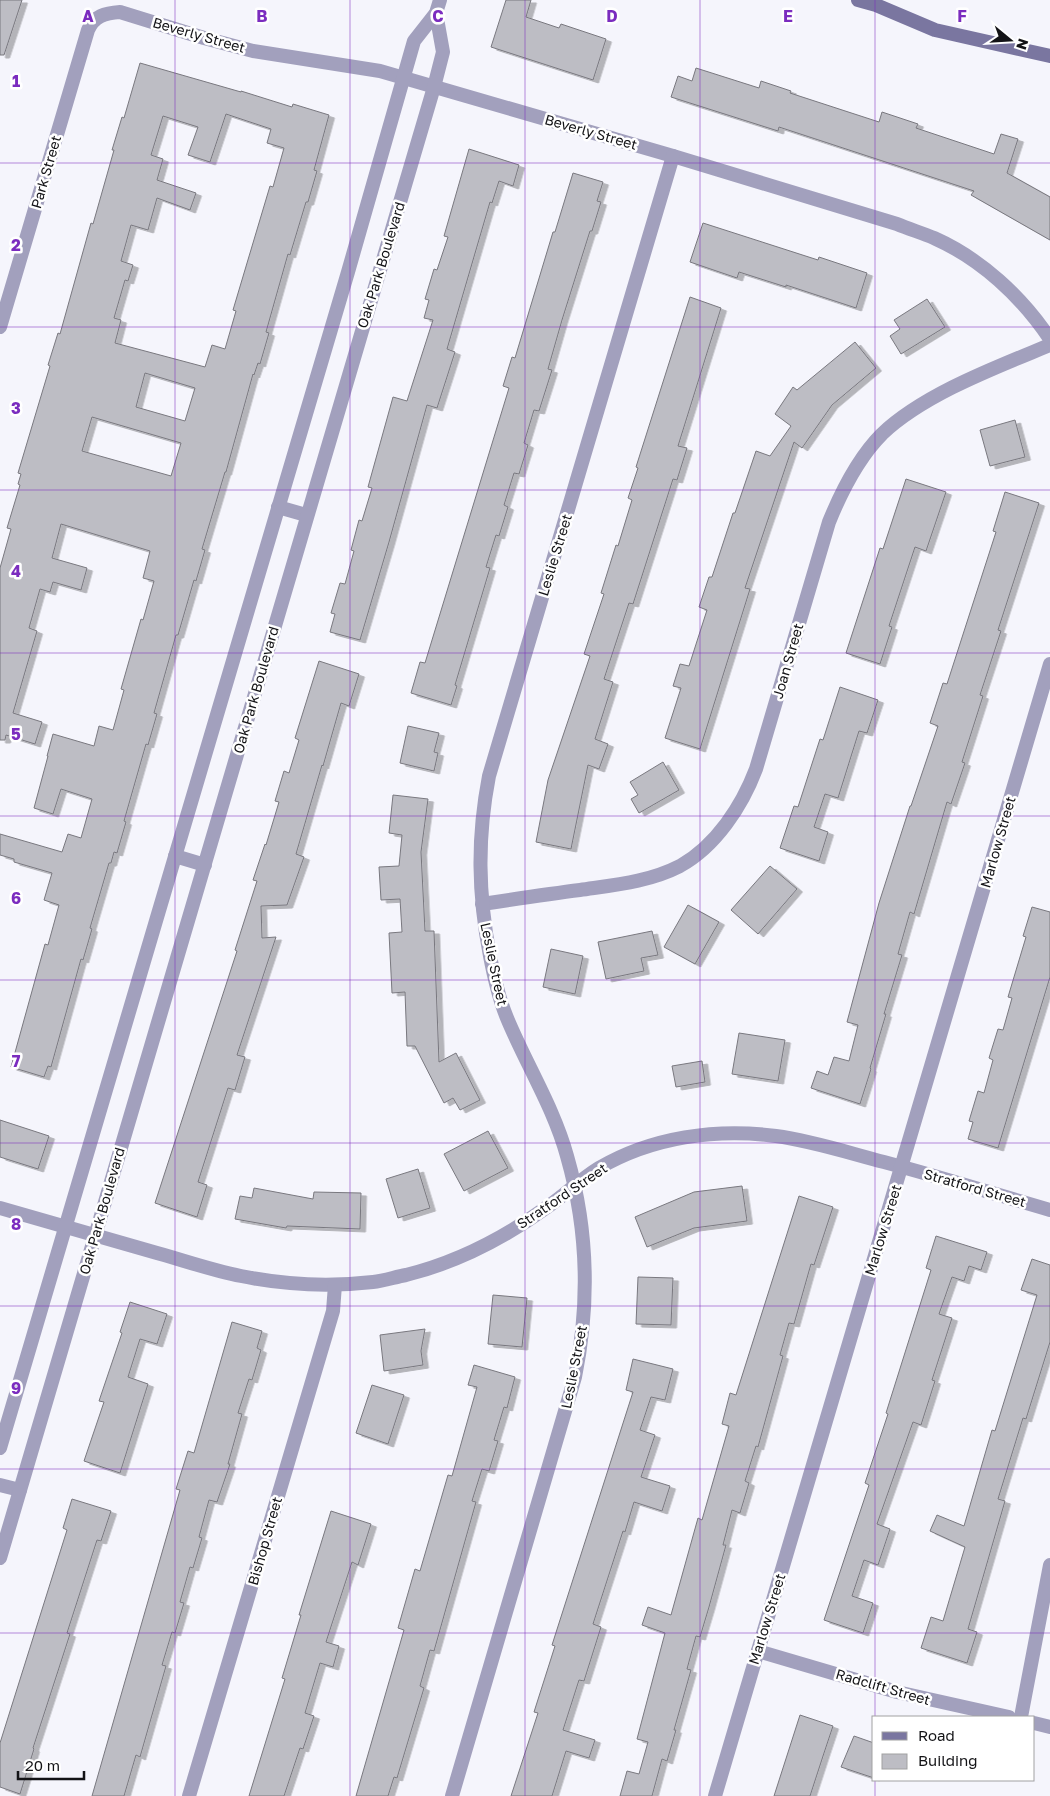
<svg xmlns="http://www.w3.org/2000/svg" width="1050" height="1796" viewBox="0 0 1050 1796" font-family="'Golos Text',sans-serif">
<defs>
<filter id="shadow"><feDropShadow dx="5.5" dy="3" stdDeviation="0" flood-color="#0004"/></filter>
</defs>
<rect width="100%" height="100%" fill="#f5f5fc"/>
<!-- building -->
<g fill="#bdbdc4" stroke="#79787f" fill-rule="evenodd" filter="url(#shadow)">
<path d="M0 0H22L4 55H0Z"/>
<path d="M506 0H531L526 17 559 28 561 24 606 39 593 80 491 47Z"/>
<path d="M140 63 241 92V91L292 107 293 104 329 115 314 170 317 171 308 202H306L290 255 288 254 266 332 269 333 260 364 258 363 254 375 253 374 226 472H225L202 549 205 550 196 581 194 580 178 635H176L154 713 157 714 148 745 146 744 124 821 126 822 117 853 114 852 111 863H109L90 928 92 929 83 960 81 959 51 1067 48 1066 44 1077 11 1067 45 944 48 945 59 905 44 900 52 873 14 862V859L0 855V834L62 852 68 834 81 838 92 799 61 789 53 814 34 808 48 756H47L53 734 94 746 99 726 113 730 124 690 121 689 141 619 143 620 154 581 143 578 150 551 61 524 52 558 87 568 81 590 53 582 50 592 40 589 29 628 37 631 13 713 42 722 35 744 6 735 5 740H0V568L11 529 7 528 20 485 18 484 21 474 18 473 50 366 48 365 58 333 60 334 91 223 93 224 114 150H112L122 117 124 118ZM226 114 271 129 267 143 284 148 273 187 270 186 233 310 236 311 225 349 212 345 205 367 115 343 121 320 114 318 125 280 128 281 133 265 121 261 131 225 148 230 157 198 190 210 196 193 157 180 163 159 151 155 163 116 198 127 188 155 210 162ZM145 373 195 388 185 421 136 407ZM92 417 181 443 171 476 82 451Z"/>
<path d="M696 68 759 88 761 81 791 91 790 93 879 122 882 112 918 124 916 128 994 154 1001 134 1018 139 1007 173 1050 197V240L971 195 974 191 779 127 778 131 671 97 678 76 692 81Z"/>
<path d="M469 149 519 165 513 186 499 181 492 203 490 202 447 349 455 352 437 408 427 405 389 542 360 640 330 632 335 614 331 613 340 583 345 584 354 551 351 550 359 520 362 521 372 488 368 487 393 397 407 401 433 320 424 318 429 300 425 299 434 269 437 270 448 237 444 236Z"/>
<path d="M573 173 603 182 597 201 601 202 592 231H590L562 320 548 369 552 370 539 411 534 410 524 443 528 445 519 474 514 473 504 505 508 507 499 536 496 535 486 567 490 568 455 685 457 686 451 705 411 693 420 662 425 663 509 388 503 386 512 357 515 358 553 232H555Z"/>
<path d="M703 223 818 260 819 257 867 273 856 308 786 285V287L739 272 737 278 690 262Z"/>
<path d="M690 297 721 308 678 446 687 448 677 480 673 479 633 604 629 603 604 679 613 682 595 739 608 744 599 769 588 765 571 849 536 842 548 780 590 656 584 654 604 594 601 593 616 545 618 546 632 500 628 498 638 468 636 467Z"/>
<path d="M927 299 945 327 901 354 890 336 900 329 894 320Z"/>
<path d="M855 342 876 368 832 405 802 448 794 442 745 588 750 589 700 749 665 738 681 688 673 686 680 664 689 666 707 610 699 607 709 577H712L733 513H735L756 451 770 456 791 426 775 414 793 387 797 390Z"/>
<path d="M1015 420 1025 457 990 466 980 430Z"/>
<path d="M906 479 946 492 926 551 915 547 889 626 892 627 880 664 846 653 880 548 883 549Z"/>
<path d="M1005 492 1039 503 998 630 1001 631 980 695 983 696 962 762 965 763 951 804 947 802 914 914 910 912 898 954 902 955 884 1014H886L870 1068 871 1069 860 1104 811 1088 817 1071 828 1075 834 1057 849 1061 858 1025 847 1022 879 903 910 806H911L938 726 930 723 943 683 947 684 996 532 993 531Z"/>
<path d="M319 661 359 674 349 706 341 703 323 766 322 765 296 854 304 857 287 905 261 906 262 938 276 937 237 1055 245 1057 235 1090 228 1088 198 1182 207 1185 197 1217 155 1203 237 951 235 950 257 881 253 880 265 844 266 845 279 802 275 801 284 771 289 773 299 740 295 738Z"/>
<path d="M840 687 878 700 867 733 859 731 838 798 825 794 814 827 828 832 819 861 780 848 794 806 798 807 820 739 823 740Z"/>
<path d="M408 726 439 733 434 752 438 753 434 771 400 763Z"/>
<path d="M663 762 679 790 639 813 631 799 638 795 630 782Z"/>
<path d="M393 795 428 799 421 852 425 931H434L439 1062 456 1053 480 1100 460 1110 453 1098 444 1103 415 1046H407L405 992 392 993 389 933 402 932 400 899 381 900 379 867 399 866 402 835 389 833Z"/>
<path d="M770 866 797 889 758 934 731 910Z"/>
<path d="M688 905 719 922 695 964 664 947Z"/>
<path d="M1032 907 1050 912V977L998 1148 968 1139 973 1122 969 1121 978 1091 984 1093 993 1060 989 1058 998 1029 1003 1030 1012 998 1008 997 1026 937 1023 936Z"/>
<path d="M652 931 658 955 641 958 644 971 606 979 598 942Z"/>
<path d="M551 949 583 956 575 994 543 987Z"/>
<path d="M739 1033 785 1040 778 1081 732 1074Z"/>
<path d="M702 1061 705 1082 676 1087 672 1066Z"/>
<path d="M0 1120 49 1136 38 1169 0 1157Z"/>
<path d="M488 1131 508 1168 464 1191 444 1154Z"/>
<path d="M418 1169 430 1208 398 1218 386 1179Z"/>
<path d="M742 1186 747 1221 694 1228 647 1247 635 1217 694 1192Z"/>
<path d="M254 1188 313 1199 314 1192 361 1193 360 1229 287 1226 286 1228 235 1219 240 1196 252 1198Z"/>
<path d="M799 1196 833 1207 814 1265 811 1264 794 1324 789 1323 780 1355 783 1356 758 1447 756 1446 745 1481 749 1483 740 1513 732 1510 723 1545H726L709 1607 700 1637 696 1636 687 1669 691 1670 674 1730H676L667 1761 662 1759 652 1796H620L627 1771 639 1774 648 1742 637 1739 665 1633 642 1625 648 1607 671 1615 698 1518 702 1520 729 1426 722 1424 730 1393 736 1395Z"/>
<path d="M936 1236 987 1252 981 1270 969 1266 964 1281 952 1277 939 1314 952 1318 932 1380 935 1381 921 1425 913 1422 877 1524 890 1529 878 1565 864 1560 852 1596 873 1603 863 1633 824 1620 869 1485 865 1483 888 1414 886 1413 931 1270 926 1268Z"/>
<path d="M1032 1259 1050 1265V1342L1026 1419 1023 1418 998 1499 1005 1501 968 1629 977 1632 967 1663 921 1648 931 1617 943 1621 965 1547 930 1531 937 1515 964 1526 992 1430 995 1431 1037 1295 1021 1290Z"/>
<path d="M638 1277 673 1278 671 1325 636 1324Z"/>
<path d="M493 1295 527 1298 522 1347 488 1344Z"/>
<path d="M130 1302 167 1314 157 1344 140 1339 128 1377 148 1384 120 1473 84 1461 104 1402 99 1401 122 1333 120 1332Z"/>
<path d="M232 1322 262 1331 257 1348 261 1350 252 1380 249 1379 238 1413 242 1414 228 1464H230L217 1502 209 1500 199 1537 202 1538 193 1568 190 1567 180 1602 184 1603 175 1633 172 1632 162 1665 166 1666 140 1757 136 1755 124 1796H92L180 1490 176 1489 188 1451 194 1453Z"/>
<path d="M425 1329 421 1351 423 1365 384 1371 380 1335Z"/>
<path d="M633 1359 673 1369 665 1400 651 1397 640 1430 655 1435 641 1477 670 1486 662 1511 634 1502 625 1532 623 1531 593 1624 601 1627 584 1681 579 1680 563 1730 595 1740 589 1758 566 1751 552 1796H511L538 1713 534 1712 555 1646 552 1645 633 1392 626 1390Z"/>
<path d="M474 1365 515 1377 507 1408 504 1407 494 1440 498 1441 489 1471 482 1469 472 1501 476 1502 434 1651 430 1650 420 1686 424 1688 397 1778 394 1777 388 1796H356L404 1630 398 1628 415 1569 420 1571 448 1475 452 1476 477 1387 468 1385Z"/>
<path d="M372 1385 404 1395 388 1444 356 1433Z"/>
<path d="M72 1499 111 1511 101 1541 97 1540 67 1633 70 1634 33 1748 34 1749 20 1794 0 1787V1743L67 1530 63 1528Z"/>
<path d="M331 1511 371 1524 358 1565 352 1562 326 1642 339 1646 333 1667 320 1663 305 1713 314 1716 303 1749 300 1748 284 1796H249L285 1679 282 1678 301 1615H299Z"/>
<path d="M800 1715 833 1726 824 1753 810 1796H774Z"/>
<path d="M854 1736 874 1743V1778L841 1767Z"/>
</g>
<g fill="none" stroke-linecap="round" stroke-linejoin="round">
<!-- minor -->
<g stroke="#a2a0bd" stroke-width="14">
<path d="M0 327 88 30C94 16 105 13 120 12L204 38 253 51 380 71 673 156 897 224C909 229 922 233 934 238 981 259 1021 296 1050 339"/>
<path d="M278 507 306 515"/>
<path d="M175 856 205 865"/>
<path d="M482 904C515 899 548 894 580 890 614 885 649 882 680 866 716 846 742 806 756 769L829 522C842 490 858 458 882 434 924 394 997 367 1050 345"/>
<path d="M0 1208C50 1222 100 1237 150 1251 180 1259 210 1270 241 1276 285 1285 329 1287 373 1282 384 1281 395 1277 406 1275 459 1262 506 1237 550 1205 567 1193 581 1179 599 1168 652 1137 716 1128 776 1136 813 1141 849 1153 884 1162 940 1177 995 1194 1050 1210"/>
<path d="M0 1485 20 1490"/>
<path d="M758 1651 897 1692 1009 1717"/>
<path d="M1021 1717 1050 1565"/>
<path d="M1034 1723 1050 1727"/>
<path d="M189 1796 333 1311 335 1285"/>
<path d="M452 1796 575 1377C590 1303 588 1229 567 1156 554 1108 526 1064 507 1018 499 999 494 977 490 956 478 894 477 838 489 776L673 156"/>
<path d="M715 1796 1050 664"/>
</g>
<!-- tertiary -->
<g stroke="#a2a0bd" stroke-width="14">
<path d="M0 1448 348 272 414 41 436 13 440 0"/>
<path d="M0 1558 434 87 443 52 436 13"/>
</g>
<!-- secondary -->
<path stroke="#7a76a0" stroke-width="14" d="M858 0 876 5 935 30 1050 56"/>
</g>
<!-- grid -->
<path fill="none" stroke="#7b2cbf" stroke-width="1" stroke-opacity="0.55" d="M175 0V1796M350 0V1796M525 0V1796M700 0V1796M875 0V1717M0 163H1050M0 327H1050M0 490H1050M0 653H1050M0 816H1050M0 980H1050M0 1143H1050M0 1306H1050M0 1469H1050M0 1633H1050M875 1780V1796"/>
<g text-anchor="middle" stroke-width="5" stroke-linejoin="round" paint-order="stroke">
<!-- street labels -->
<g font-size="14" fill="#131316" stroke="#fff">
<text transform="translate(199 35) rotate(16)" y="5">Beverly Street</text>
<text transform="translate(591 132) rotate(16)" y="5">Beverly Street</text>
<text transform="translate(46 172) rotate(-74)" y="5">Park Street</text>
<text transform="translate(381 265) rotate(-73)" y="5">Oak Park Boulevard</text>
<text transform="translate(555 555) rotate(-73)" y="5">Leslie Street</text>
<text transform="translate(788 661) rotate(-74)" y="5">Joan Street</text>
<text transform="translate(256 690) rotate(-74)" y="5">Oak Park Boulevard</text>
<text transform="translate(998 842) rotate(-74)" y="5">Marlow Street</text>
<text transform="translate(494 964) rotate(78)" y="5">Leslie Street</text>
<text transform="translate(975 1188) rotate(16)" y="5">Stratford Street</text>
<text transform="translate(562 1196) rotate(-34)" y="5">Stratford Street</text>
<text transform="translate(102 1211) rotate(-74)" y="5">Oak Park Boulevard</text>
<text transform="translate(883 1230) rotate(-73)" y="5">Marlow Street</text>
<text transform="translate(574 1367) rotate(-79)" y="5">Leslie Street</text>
<text transform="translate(265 1541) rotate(-74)" y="5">Bishop Street</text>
<text transform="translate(767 1619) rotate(-73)" y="5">Marlow Street</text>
<text transform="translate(883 1687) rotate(16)" y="5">Radclift Street</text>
</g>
</g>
<g font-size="16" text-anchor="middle" font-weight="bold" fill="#7b2cbf" stroke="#fff" stroke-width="5" stroke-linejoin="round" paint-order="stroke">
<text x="88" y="22">A</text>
<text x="262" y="22">B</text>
<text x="438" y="22">C</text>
<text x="612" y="22">D</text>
<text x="788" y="22">E</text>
<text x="962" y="22">F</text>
<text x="16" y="87">1</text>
<text x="16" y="251">2</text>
<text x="16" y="414">3</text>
<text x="16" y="577">4</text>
<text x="16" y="740">5</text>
<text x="16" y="904">6</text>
<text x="16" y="1067">7</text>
<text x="16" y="1230">8</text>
<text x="16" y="1394">9</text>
</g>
<!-- legend -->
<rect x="872" y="1716" width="162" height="65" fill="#ffffff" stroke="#a1a1a2"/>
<rect x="882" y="1732" width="25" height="8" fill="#7a76a0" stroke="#a1a1a2"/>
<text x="918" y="1741" font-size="15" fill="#131316">Road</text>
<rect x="882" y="1754" width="25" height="15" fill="#bdbdc4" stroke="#a1a1a2"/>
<text x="918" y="1766" font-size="15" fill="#131316">Building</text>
<!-- north arrow -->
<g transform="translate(1010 40) rotate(108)" stroke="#ffffff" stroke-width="4" paint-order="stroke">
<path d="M0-4L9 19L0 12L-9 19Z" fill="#131316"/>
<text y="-8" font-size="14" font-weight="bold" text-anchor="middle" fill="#131316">N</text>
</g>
<!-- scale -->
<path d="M18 1771v8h66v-8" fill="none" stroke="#131316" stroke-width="2.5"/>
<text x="25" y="1771" font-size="15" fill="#131316" stroke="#ffffff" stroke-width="4" paint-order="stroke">20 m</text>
</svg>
